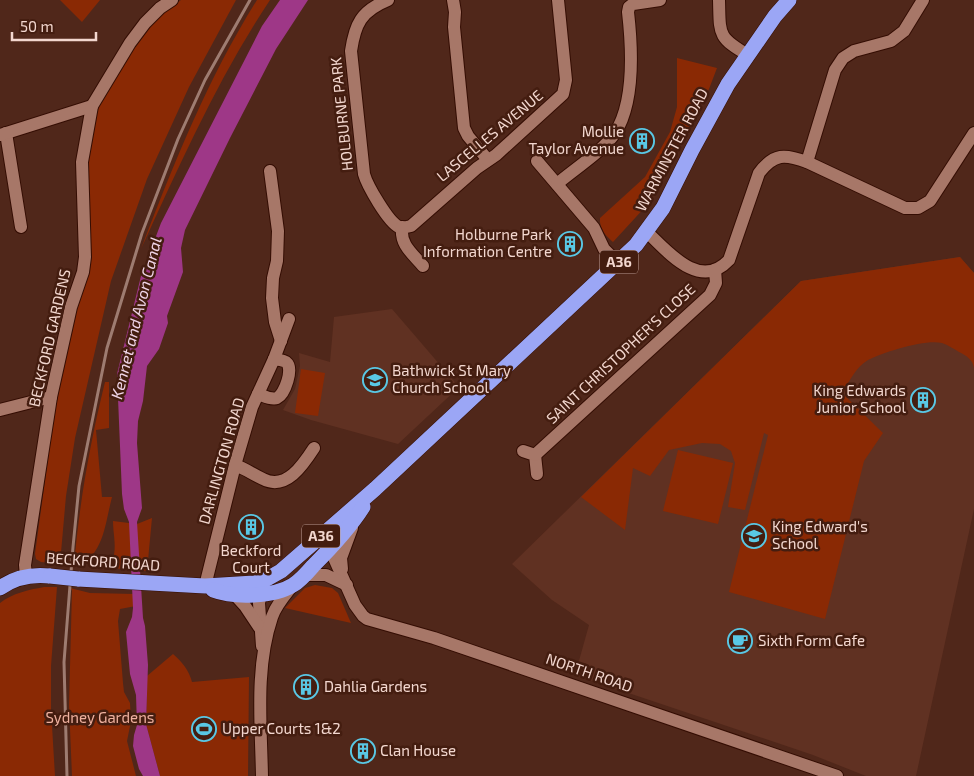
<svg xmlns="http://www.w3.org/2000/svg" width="974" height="776" viewBox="0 0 974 776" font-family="'Exo 2',sans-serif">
<rect width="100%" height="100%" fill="#50271a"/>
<!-- built -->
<g fill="#603122">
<path d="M960 257 974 273V509L916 776H866L813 755 575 675 589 625 552 600 512 564 801 281Z"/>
<path d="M392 309 459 387 398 444 311 420 283 410 295 389 300 366 299 353 330 362 334 317Z"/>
</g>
<!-- green -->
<g fill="#8a2904">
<path d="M60 0H100L82 22Z"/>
<path d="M181 0H236L189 87 147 179 111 281 75 438 66 496 60 564 41 562 36 559 35 554 54 415 63 368 89 259 88 162 97 108 128 55 154 20Z"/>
<path d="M257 0H270C218 78 180 164 141 249 174 163 208 78 257 0Z"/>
<path d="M677 58 717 68 709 89 647 205 613 242C606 236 599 229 600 218L645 177 670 132 677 107Z"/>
<path d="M960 257 974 273V368C973 360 966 355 959 352 954 349 948 345 942 343 925 339 884 352 868 360 856 367 849 382 842 393L883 433 864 461 825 619 729 592 768 435 764 433 745 510 728 507 735 463 731 451 720 444 702 443 669 450 650 476 633 468 625 530 581 497 801 281Z"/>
<path d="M301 369 325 373 318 416 295 413Z"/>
<path d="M105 382H109V428L96 430 102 497H112C105 523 104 558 74 567 79 504 90 443 105 382Z"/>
<path d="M678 450 733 463 718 524 663 511Z"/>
<path d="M152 518 147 571 100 567 104 560 114 555C116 543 113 533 113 521L137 524Z"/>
<path d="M315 585 332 588 338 593 351 623 285 608 305 588Z"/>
<path d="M44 587H57L51 666V709L55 776H0V603C13 593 28 590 44 587Z"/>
<path d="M70 588 90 593 135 594 136 606 120 609 118 621 123 683 124 692 130 703 131 721 127 741 136 776H72L69 705 72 590Z"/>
<path d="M173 654C182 662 189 670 192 682L249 677 248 776H160L146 724 147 676Z"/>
</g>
<!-- water -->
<path fill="#9e3787" d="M280 0H308L276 49 230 138 185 230 181 248 183 272 167 316 168 323 159 349 147 366 143 401 138 421 137 443 142 508 137 522 143 618 145 626 148 665 146 724 160 776H143L139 769 133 746 134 735 137 725 136 695 130 674 126 632 132 617 133 608 129 522 124 509 122 494 117 374 141 276 161 223 262 26Z"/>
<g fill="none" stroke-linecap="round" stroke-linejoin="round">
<defs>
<g id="minor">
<path d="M388 0C361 11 355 24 351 51L364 174C367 185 388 222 399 227 402 228 407 227 411 226L477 168 496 155 563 94 566 80 558 0"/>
<path d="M453 0 455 12 454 27 464 128 468 136 488 160"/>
<path d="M719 0C720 34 717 37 748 55"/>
<path d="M6 133 21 227"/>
<path d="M0 135 92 106"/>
<path d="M537 161 594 228 604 249 618 263"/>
<path d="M807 162 835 70 843 58 854 51 891 41 904 31 923 0"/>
<path d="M270 171 278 231 277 261 273 278 272 298 275 322 281 341"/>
<path d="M557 184C573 170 603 151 615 133 635 102 632 47 628 12L629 7 633 4 660 0"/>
<path d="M402 227C400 245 412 253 423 266"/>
<path d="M647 232C668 252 700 291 729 260L759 173C774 153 785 154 807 162L905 208H918L930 201 974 133"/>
<path d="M258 394C264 396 271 400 277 398 285 394 294 368 286 362 283 360 277 360 274 359"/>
<path d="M0 410 51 397"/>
<path d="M523 451 535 455 537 474"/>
<path d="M535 455 710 295 716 283 715 270"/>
<path d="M235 465C246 469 252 474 263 479 286 491 303 465 314 448"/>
<path d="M330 549 355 605 363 616 367 619 434 638 837 776"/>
<path d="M342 569 341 558 352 528"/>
<path d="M304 575H326L347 585"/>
<path d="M26 576 25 565 51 397 71 307 83 272 85 257 82 162 92 106 130 43 145 23 160 8 172 0"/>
<path d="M205 586 235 465 252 407 274 359 289 319"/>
<path d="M261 594 259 603 262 646"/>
<path d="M235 595 245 606 259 627"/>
<path d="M262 776C261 724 255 667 272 617 276 605 285 595 293 585"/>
</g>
<g id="highway">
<path d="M78 579 205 586 254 583 265 580 281 571 375 489 636 245 663 208 692 150 728 84 775 16 789 0"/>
<path d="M0 588C15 577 31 574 50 576"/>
<path d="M213 590C234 598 274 597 293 585 300 581 307 573 313 566 331 548 349 529 363 507"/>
</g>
</defs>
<!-- minor casing -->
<use href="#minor" stroke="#340d03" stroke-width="14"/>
<!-- highway casing -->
<use href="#highway" stroke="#340d03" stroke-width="16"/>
<!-- minor -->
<use href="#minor" stroke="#a77768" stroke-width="12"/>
<!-- highway -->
<use href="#highway" stroke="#9ba6f5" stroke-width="15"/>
<!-- rail -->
<path stroke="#9e7c71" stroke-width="3" d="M67 776 64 662 73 547 79 486 107 348 142 233 178 139 205 80 250 0"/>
<defs>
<path id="highway-bridge" d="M50 576 78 579"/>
</defs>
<!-- highway-bridge casing -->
<use href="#highway-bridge" stroke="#340d03" stroke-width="16" stroke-linecap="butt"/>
<!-- highway-bridge -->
<use href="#highway-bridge" stroke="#9ba6f5" stroke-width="15"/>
</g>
<!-- icons -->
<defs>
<symbol id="building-ring" viewBox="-11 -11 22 22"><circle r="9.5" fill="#441d10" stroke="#59c8e5" stroke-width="1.5"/><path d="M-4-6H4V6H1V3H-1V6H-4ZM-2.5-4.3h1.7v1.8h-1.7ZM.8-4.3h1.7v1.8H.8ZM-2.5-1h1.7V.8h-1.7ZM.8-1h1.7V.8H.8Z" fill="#59c8e5"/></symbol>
<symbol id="school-ring" viewBox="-11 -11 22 22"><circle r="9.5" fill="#441d10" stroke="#59c8e5" stroke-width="1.5"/><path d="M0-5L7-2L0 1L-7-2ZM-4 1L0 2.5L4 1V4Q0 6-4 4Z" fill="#59c8e5"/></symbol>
<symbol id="cafe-ring" viewBox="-11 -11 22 22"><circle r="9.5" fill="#441d10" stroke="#59c8e5" stroke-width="1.5"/><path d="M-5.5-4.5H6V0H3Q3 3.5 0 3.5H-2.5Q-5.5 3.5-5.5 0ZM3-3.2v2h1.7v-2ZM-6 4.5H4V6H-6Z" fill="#59c8e5"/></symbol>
<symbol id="stadium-ring" viewBox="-11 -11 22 22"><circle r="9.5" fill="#441d10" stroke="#59c8e5" stroke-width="1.5"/><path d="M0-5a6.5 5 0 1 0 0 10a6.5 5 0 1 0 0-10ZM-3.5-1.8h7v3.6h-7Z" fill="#59c8e5"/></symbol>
</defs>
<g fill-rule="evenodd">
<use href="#building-ring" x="628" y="127" width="28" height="28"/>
<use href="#building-ring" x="556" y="230" width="28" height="28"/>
<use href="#school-ring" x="361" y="366" width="28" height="28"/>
<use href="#building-ring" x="909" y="386" width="28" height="28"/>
<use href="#building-ring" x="237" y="513" width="28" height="28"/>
<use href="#school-ring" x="740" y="522" width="28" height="28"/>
<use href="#cafe-ring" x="726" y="627" width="28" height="28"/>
<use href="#building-ring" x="292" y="673" width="28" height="28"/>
<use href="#stadium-ring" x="190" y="715" width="28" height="28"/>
<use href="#building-ring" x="349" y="737" width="28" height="28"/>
</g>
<g text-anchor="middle" stroke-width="5" stroke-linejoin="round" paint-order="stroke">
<!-- shield labels -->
<g fill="#441d10" stroke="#be9f96" stroke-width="1">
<rect x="600" y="250.5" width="38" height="23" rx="4"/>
<rect x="302" y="524.5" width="38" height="23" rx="4"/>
</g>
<g font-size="14" font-weight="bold" fill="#f3d7cf">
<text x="619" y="267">A36</text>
<text x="321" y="541">A36</text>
</g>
<!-- street labels -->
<g font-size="15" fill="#f3d7cf" stroke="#441d10">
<text transform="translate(342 114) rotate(-96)" y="5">HOLBURNE PARK</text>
<text transform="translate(490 136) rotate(-40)" y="5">LASCELLES AVENUE</text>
<text transform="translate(672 150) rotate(-62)" y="5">WARMINSTER ROAD</text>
<text transform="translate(50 338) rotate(-77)" y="5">BECKFORD GARDENS</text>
<text transform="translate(621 354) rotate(-43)" y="5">SAINT CHRISTOPHER'S CLOSE</text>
<text transform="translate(222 461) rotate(-74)" y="5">DARLINGTON ROAD</text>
<text transform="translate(103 562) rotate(4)" y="5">BECKFORD ROAD</text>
<text transform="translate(589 673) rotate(19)" y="5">NORTH ROAD</text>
</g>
<!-- poi labels -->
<g font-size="15" fill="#f3d7cf" stroke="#441d10" text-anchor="start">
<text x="624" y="137" text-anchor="end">Mollie<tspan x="624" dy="17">Taylor Avenue</tspan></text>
<text x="552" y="240" text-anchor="end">Holburne Park<tspan x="552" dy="17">Information Centre</tspan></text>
<text x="392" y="376">Bathwick St Mary<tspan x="392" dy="17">Church School</tspan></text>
<text x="906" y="396" text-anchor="end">King Edwards<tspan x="906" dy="17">Junior School</tspan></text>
<text x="772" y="532">King Edward's<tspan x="772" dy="17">School</tspan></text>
<text x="251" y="556" text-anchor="middle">Beckford<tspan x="251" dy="17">Court</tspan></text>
<text x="758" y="646">Sixth Form Cafe</text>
<text x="324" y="692">Dahlia Gardens</text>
<text x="222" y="734">Upper Courts 1&amp;2</text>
<text x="380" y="756">Clan House</text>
</g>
<!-- park labels -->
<g font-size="15" fill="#eeb09e" stroke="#441d10">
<text x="100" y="723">Sydney Gardens</text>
</g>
<!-- water labels -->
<g font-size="16" font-style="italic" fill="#efd4e7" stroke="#441d10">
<text transform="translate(136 318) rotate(-76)" y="6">Kennet and Avon Canal</text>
</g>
</g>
<!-- scale -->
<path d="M12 32v8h84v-8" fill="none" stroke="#f3d7cf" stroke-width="2.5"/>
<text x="20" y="32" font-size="15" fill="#f3d7cf" stroke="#441d10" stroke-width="4" paint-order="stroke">50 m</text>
</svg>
